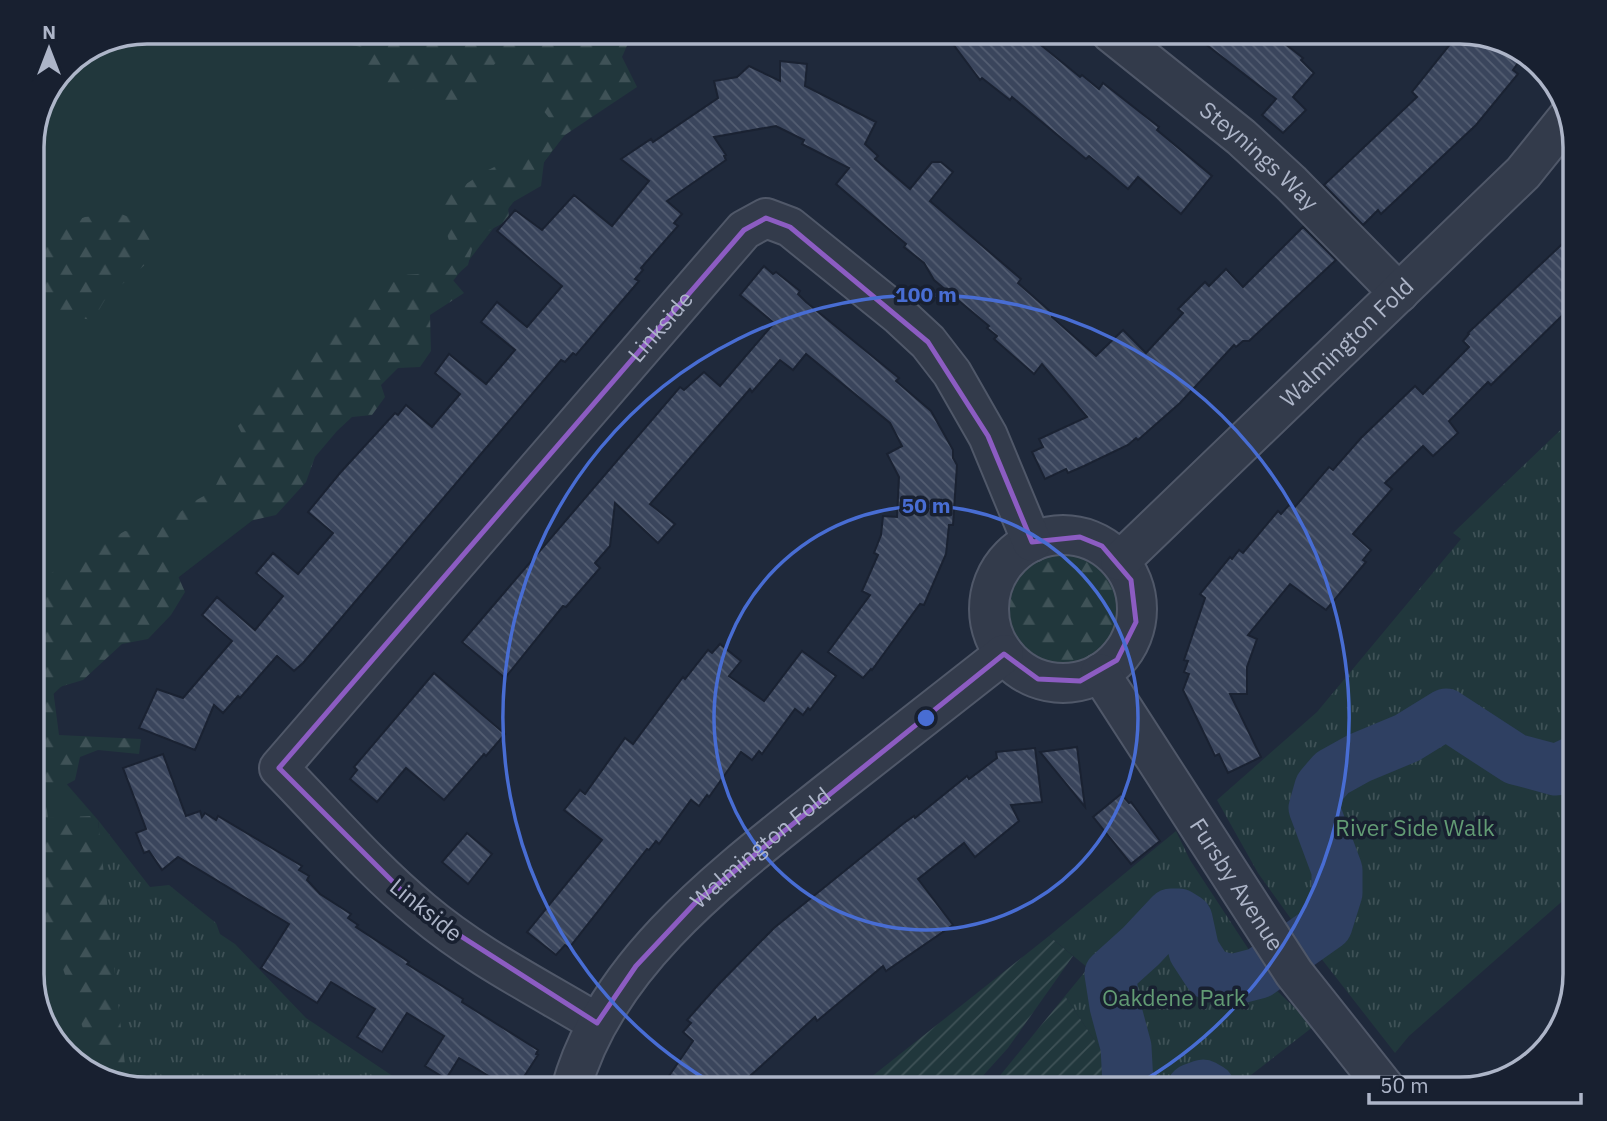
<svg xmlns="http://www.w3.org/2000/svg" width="1607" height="1121" viewBox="0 0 1607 1121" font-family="'IBM Plex Sans',sans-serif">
<defs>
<pattern id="forest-firs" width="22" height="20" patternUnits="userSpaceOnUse" patternTransform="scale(1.75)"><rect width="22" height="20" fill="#21373c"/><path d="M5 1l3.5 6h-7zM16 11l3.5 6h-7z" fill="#3f5257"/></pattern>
<pattern id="park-tufts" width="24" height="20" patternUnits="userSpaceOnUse" patternTransform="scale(1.75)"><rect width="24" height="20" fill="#21373c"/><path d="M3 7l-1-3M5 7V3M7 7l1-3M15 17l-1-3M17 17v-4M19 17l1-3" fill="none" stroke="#3f5257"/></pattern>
<pattern id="garden-furrows" width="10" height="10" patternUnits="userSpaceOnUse" patternTransform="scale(1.75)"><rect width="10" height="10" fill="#21373c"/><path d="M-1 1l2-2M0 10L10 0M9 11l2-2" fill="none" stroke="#3f5257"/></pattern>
<pattern id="building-back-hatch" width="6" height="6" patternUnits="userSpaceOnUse" patternTransform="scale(1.75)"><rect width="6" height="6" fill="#3a455c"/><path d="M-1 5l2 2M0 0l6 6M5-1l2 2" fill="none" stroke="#545e72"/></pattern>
</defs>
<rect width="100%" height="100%" fill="#1f293b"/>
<!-- grass -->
<g fill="#21373c">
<path d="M147 32H556L597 93 411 336 261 514 179 577 32 714V139L71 60Z"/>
<path d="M32 744 98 820 127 1083 77 1066 47 1031 32 981Z"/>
</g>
<!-- forest -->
<g fill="url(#forest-firs)">
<path d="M290 32H633L622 57 637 87 562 137 544 162 541 186 508 205 509 220 475 238 468 265 452 279 464 293 430 315 431 351 420 367 398 368 381 385 385 397 372 415 352 417 337 431 315 457 306 482 276 515 237 524 219 507 167 551 185 592 171 615 148 639 122 644 83 680 53 689 59 735 141 739 139 754 98 750 80 757 75 780 45 796 48 818 90 816 103 835 147 1089 98 1073 59 957 32 915V592L46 576 125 531 152 536 191 503 213 491 221 475 249 448 238 426 343 321 402 275 447 272 455 261 438 203 484 172 538 146 556 126 541 108 532 78 504 54 480 80 477 96 462 113 437 105 418 89 385 90 363 80 362 47 317 39 300 46Z"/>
<path d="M121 214 147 224 153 258 106 298 93 320 38 312 32 313V238L85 217Z"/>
<circle cx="1064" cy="608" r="55"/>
</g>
<!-- park -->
<g fill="url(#park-tufts)">
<path d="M1575 416V890L1409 1036 1395 1053 1299 930 1258 873 1217 800 1317 712 1461 539 1453 533Z"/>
<path d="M98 820 150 887 169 885 216 923 220 934 235 944 306 1018 412 1089H147L127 1083Z"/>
<path d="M1176 831 1190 860 1274 988 1314 1026 1233 1089H1120L1115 1071 1065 996 1088 968 1049 936Z"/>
</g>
<!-- garden -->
<g fill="url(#garden-furrows)">
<path d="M1049 936 1073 956 1008 1048 971 1089H856Z"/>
<path d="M1065 996 1115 1071 1120 1089H989Z"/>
</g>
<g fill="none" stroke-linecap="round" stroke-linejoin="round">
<!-- river -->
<g stroke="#2f4062" stroke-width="51">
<path d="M1131 1089 1128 1084 1126 1047 1115 1006 1110 974 1141 946 1171 914H1179L1187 919 1194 951 1209 974 1232 980 1259 973 1327 925 1337 893V870L1314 808 1320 787 1332 773 1359 758 1407 738 1446 714 1515 759 1556 770 1575 761"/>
<path d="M1192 1089 1203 1085 1210 1089"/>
</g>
</g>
<!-- building -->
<g fill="url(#building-back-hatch)" stroke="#1a2232" stroke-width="2">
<path d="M944 32H1025L1080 77 1082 75 1099 89 1103 83 1159 127 1157 130 1212 176 1181 214 1138 177 1128 189 1089 156 1086 159 1012 97 1010 100 982 78 980 80Z"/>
<path d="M1190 32H1264L1275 36 1303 58 1301 60 1314 73 1293 97 1306 110 1283 133 1262 115 1276 99Z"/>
<path d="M1460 32 1525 53 1513 70 1518 74 1476 125 1381 214 1378 210 1363 225 1324 185 1417 97 1412 92Z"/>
<path d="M780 61 807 64 805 86 876 122 865 144 878 156 875 159 910 189 932 162H941L953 172 930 201 1021 279 1018 283 1051 312 1052 317 1096 356 1123 330 1146 353 1183 313 1178 309 1205 282 1209 286 1226 269 1243 287 1303 227 1336 260 1249 341H1243L1236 347 1234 345 1180 403 1138 440 1136 438 1128 445 1084 466 1068 473 1066 469 1045 479 1032 452 1043 447 1039 439 1087 417 1042 364 1034 374 994 339 997 336 987 328 989 326 934 280 924 263 904 247 906 244 836 184 849 168 802 144 804 140 776 126 714 137 726 155 724 156 726 160 667 201 682 214 674 223 678 226 641 268 643 270 635 279 639 281 576 355 573 353 565 362 561 360 303 663 294 671 277 656 240 698 238 696 223 713 214 705 195 750 139 728 157 689 183 698 232 641 202 615 217 597 255 630 283 596 256 573 273 553 298 574 333 533 308 512 340 473 395 413 398 415 406 405 432 427 460 394 435 373 449 354 486 384 515 350 481 322 497 302 527 327 562 286 497 231 515 210 542 230 574 195 612 226 649 181 621 159 651 139 653 142 718 98 714 81 737 77 749 66 780 81Z"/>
<path d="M1575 232V303L1491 385 1488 382 1449 421 1458 433 1433 456 1423 446 1385 483 1392 489 1353 534 1371 550 1363 560 1366 562 1326 610 1290 584 1248 635 1257 639 1247 667V694H1230L1261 757 1228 773 1219 754 1215 756 1183 690 1189 674 1184 672 1188 661 1184 660 1205 598 1200 594 1230 557 1232 559 1239 550 1243 553 1278 511 1281 514 1289 505 1294 508 1329 467 1333 470 1361 438 1415 386 1423 394 1469 347 1463 341 1469 334 1468 333Z"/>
<path d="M764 266 773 274 776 272 800 291 798 294 806 302 899 378 896 381 931 411 953 450V458L957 465 953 525H949L946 554 924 605 920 604 872 670 871 669 863 678 828 652 870 595 862 591 878 555 874 553 881 535 883 516 897 517 899 477 887 454 902 446 890 423 806 354 793 370 780 360 752 392 750 389 650 504 675 524 658 543 615 503 610 546 595 563 600 568 566 607 563 606 505 678 462 642 680 387 684 390 704 372 720 386 774 323 740 295Z"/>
<path d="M720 644 741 661 729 676 764 701 802 651 836 676 810 710 808 708 803 715 795 709 762 754 759 751 752 760 741 752 709 797 707 795 699 806 691 800 659 844 656 841 649 850 647 849 569 948 565 945 556 955 527 932 602 840 564 810 580 790 585 794 625 738 633 744 683 677 685 679 708 650 712 653Z"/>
<path d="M434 673 505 734 486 756 484 754 444 800 406 768 377 802 350 779 357 770 354 767Z"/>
<path d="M1077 747 1085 807 1040 752Z"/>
<path d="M1035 748 1042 802 1011 805 1019 821 975 857 964 843 918 879 953 925 886 971 883 966 817 1021 815 1017 750 1076 766 1089H660L693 1041 683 1032 691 1023 687 1020 718 985 774 928 904 823 914 816 915 818 967 776 969 779 997 758 996 752Z"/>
<path d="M163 754 186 816 200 811 202 817 205 813 216 820 218 816 302 866 299 870 309 876 307 880 320 894 351 914 348 918 358 925 356 927 409 962 407 964 463 999 462 1002 538 1050 536 1054 538 1055 516 1089H510L459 1058 446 1079 425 1066 444 1036 407 1013 382 1052 357 1037 375 1009 331 982 317 1003 261 968 289 924 178 857 162 870 149 851 144 853 136 833 146 829 123 768Z"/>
<path d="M1121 794 1129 803 1131 802 1160 841 1131 864 1093 817Z"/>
<path d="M467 833 492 854 468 884 442 862Z"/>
</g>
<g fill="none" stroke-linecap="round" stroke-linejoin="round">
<defs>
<g id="minor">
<path id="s1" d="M1110 32 1241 137 1291 183 1399 293"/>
<circle cx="1063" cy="609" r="74"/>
<path id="s2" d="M1120 561 1523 173 1568 117"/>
<path id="s3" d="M1100 673 1294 973 1386 1089"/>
<path id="s4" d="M597 1023C539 988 475 956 422 911 370 868 326 816 279 768L744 230 766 218 790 227 900 316 928 342 952 373 988 436 1032 542"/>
<path id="s5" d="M571 1089C606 960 732 869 832 789 890 744 947 699 1004 654"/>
</g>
</defs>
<!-- minor casing -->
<use href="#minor" stroke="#505869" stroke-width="42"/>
<!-- minor -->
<use href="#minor" stroke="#333b4b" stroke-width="38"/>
</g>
<!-- marked area -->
<path fill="none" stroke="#8c5cc2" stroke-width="5" stroke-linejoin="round" d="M766 218 790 227 928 342 988 436 1032 542 1080 537 1102 546 1131 580 1136 622 1117 660 1080 681 1038 679 1004 654 696 902 636 966 597 1023 423 912 279 768 744 230Z"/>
<!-- distance rings -->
<g fill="none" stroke="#486dd3" stroke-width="3.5">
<circle cx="926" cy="718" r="212"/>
<path d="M721 1088A423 423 0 1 1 1131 1088"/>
</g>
<g text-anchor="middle" stroke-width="7" stroke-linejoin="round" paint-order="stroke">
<!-- street labels -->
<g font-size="23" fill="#adb5c8" stroke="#182030">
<text dy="8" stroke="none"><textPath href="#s1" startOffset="194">Steynings Way</textPath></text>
<text dy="8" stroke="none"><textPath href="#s4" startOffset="994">Linkside</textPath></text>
<text dy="8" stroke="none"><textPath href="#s2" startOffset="315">Walmington Fold</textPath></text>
<text dy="8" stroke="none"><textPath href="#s5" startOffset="312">Walmington Fold</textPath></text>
<text dy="8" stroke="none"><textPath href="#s3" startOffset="252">Fursby Avenue</textPath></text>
<text transform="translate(426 910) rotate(39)" y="8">Linkside</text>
</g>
<!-- park labels -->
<g font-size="23" fill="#629b74" stroke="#182030">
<text x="1415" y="836">River Side Walk</text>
<text x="1174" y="1006">Oakdene Park</text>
</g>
</g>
<!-- crop -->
<path d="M0 0H1607V1121H0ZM147 44H1460A103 103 0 0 1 1563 147V974A103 103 0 0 1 1460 1077H147A103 103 0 0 1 44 974V147A103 103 0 0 1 147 44Z" fill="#182030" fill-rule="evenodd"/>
<path fill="none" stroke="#adb5c8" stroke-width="3.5" d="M147 44H1460A103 103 0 0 1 1563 147V974A103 103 0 0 1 1460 1077H147A103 103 0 0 1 44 974V147A103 103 0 0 1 147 44Z"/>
<circle cx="926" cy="718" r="10" fill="#486dd3" stroke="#182030" stroke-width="3.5"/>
<g font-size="21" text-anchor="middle" font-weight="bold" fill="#486dd3" stroke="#182030" stroke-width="7" stroke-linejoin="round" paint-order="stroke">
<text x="926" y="302">100 m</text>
<text x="926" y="513">50 m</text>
</g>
<!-- north arrow -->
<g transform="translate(49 49)" stroke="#182030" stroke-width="5" paint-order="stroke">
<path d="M0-5L12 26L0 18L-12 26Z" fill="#adb5c8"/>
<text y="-10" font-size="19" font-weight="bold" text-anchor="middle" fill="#adb5c8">N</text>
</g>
<!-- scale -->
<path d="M1369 1093v10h212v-10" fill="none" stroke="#adb5c8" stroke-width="3.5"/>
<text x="1380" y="1093" font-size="21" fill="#adb5c8" stroke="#182030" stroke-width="5" paint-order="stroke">50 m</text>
</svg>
